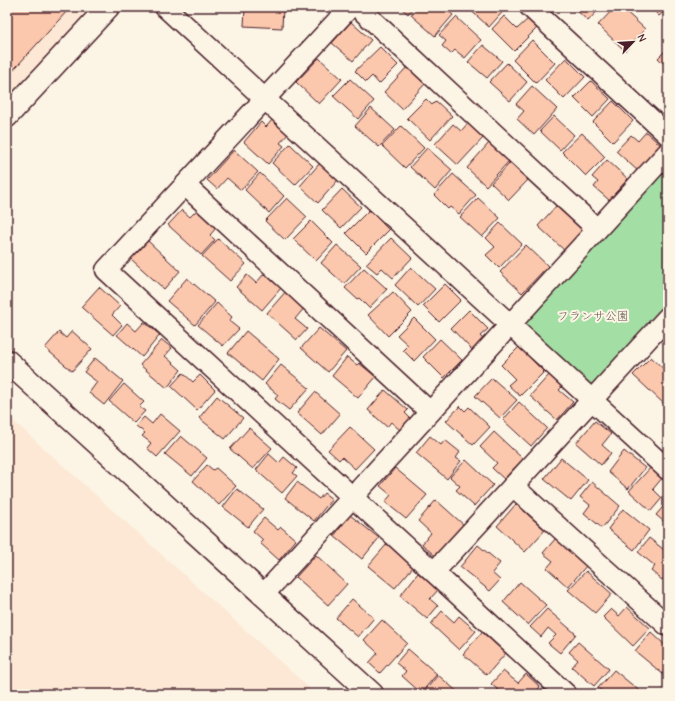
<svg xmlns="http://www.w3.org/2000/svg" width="675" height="701" viewBox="0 0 675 701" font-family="'Comic Neue','Klee One',sans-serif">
<rect width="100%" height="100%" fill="#fcf5e5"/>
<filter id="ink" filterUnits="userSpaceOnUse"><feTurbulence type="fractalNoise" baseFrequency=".025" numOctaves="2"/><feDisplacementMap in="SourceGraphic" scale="8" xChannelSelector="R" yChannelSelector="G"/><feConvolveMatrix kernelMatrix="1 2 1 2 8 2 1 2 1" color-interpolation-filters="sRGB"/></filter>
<g filter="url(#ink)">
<!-- built -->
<g fill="#fce8d4">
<path d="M7 7H108L7 116Z"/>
<path d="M7 415 316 694H7Z"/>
</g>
<!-- green -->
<path fill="#a3dfa5" stroke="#767f68" d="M668 152V317L592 400 510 325Z"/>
<!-- building -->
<g fill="#fcc8ad" stroke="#4a1f2b">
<path d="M7 7H65L68 10 7 77Z"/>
<path d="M245 7H283L282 28 244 26Z"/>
<path d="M400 7H414L408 14Z"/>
<path d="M417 7H444L453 15 435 36 411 15Z"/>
<path d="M467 7H507L489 27Z"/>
<path d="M573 7H601L588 21Z"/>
<path d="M615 7H621L645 29 625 51 598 25Z"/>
<path d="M650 7H668V8L659 16Z"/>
<path d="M504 16 517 29 528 19 537 28 514 51 492 29Z"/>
<path d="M456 17 481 40 465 58 455 50 451 54 442 46 446 41 439 35Z"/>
<path d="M351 22 371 40 353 61 332 43Z"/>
<path d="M532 40 555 63 536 83 513 60Z"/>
<path d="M483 45 502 61 487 78 468 62Z"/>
<path d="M380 47 398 65 379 84 372 76 366 82 355 71Z"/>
<path d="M668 48V68L658 58Z"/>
<path d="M319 58 342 79 319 104 296 82Z"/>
<path d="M566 58 585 77 564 99 545 80Z"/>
<path d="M507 63 527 82 510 101 489 82Z"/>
<path d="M407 67 425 84 402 109 384 92Z"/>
<path d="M350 79 374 101 358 119 333 96Z"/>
<path d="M591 81 610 99 593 117 574 98Z"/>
<path d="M532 86 557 109 534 135 517 119 524 111 516 104Z"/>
<path d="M426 99 432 105 436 101 452 116 430 140 407 118Z"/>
<path d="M613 101 633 121 613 142 593 122Z"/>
<path d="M371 108 395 130 379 147 355 126Z"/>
<path d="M554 116 574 135 560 150 540 131Z"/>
<path d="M272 120 288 134 280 143 284 146 268 164 244 142 261 122 266 127Z"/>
<path d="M469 122 484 137 458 165 435 144 453 124 461 131Z"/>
<path d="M401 126 424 148 405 168 382 146Z"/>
<path d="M646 132 663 147 639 172 616 151 631 135 638 141Z"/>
<path d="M582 133 605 157 586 176 562 152Z"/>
<path d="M489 143 509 161 486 186 467 168Z"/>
<path d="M290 144 313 166 295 185 272 163Z"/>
<path d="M427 148 452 170 435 190 410 167Z"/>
<path d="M234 150 258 172 241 190 227 178 217 189 207 180Z"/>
<path d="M607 160 628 179 609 200 594 187 598 182 592 177Z"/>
<path d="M320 163 338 180 318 203 300 186Z"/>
<path d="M510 163 528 180 509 200 491 183Z"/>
<path d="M260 173 284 196 269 213 245 190Z"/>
<path d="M453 174 476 195 459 214 450 207 448 209 434 195Z"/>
<path d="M342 189 361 207 341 228 322 210Z"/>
<path d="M287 198 307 217 285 240 265 221Z"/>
<path d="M478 198 500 218 482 237 460 217Z"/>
<path d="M556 206 583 230 564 250 538 226Z"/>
<path d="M182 210 190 217 197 210 216 228 210 235 215 240 201 255 168 225Z"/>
<path d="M369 210 389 230 366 253 346 233Z"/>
<path d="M311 221 333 243 316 261 293 239Z"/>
<path d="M500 223 522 244 499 268 486 255 495 247 486 238Z"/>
<path d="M391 238 412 258 393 278 382 268 377 273 366 264Z"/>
<path d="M218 239 246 264 230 281 202 256Z"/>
<path d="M148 241 180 271 164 289 131 259Z"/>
<path d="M337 245 361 266 344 284 321 263Z"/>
<path d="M526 245 548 266 522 293 500 272Z"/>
<path d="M411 267 435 289 418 307 395 285Z"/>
<path d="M364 268 387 289 369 308 359 298 357 299 345 288Z"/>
<path d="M264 274 281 288 262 310 236 287 247 275 256 283Z"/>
<path d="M187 278 215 302 195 325 167 301Z"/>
<path d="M445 284 461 300 439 322 423 306Z"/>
<path d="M99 287 120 306 112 315 122 325 113 335 81 307Z"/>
<path d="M287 290 305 307 295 319 307 329 297 340 267 313Z"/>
<path d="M393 292 412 312 388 336 368 315Z"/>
<path d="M217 303 232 317 229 321 239 329 223 346 198 325Z"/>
<path d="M469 310 488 329 480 336 483 339 472 350 451 328Z"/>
<path d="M414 318 435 339 414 361 403 350 408 345 397 335Z"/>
<path d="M144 322 160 335 142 357 117 335 127 323 136 331Z"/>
<path d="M319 328 346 351 328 372 301 348Z"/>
<path d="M72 331 92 349 72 371 45 348 59 332 66 338Z"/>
<path d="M246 331 279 359 262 381 228 353Z"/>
<path d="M440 339 462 360 444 378 423 357Z"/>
<path d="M162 340 172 348 165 356 181 370 167 388 140 365Z"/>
<path d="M519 347 544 372 520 396 508 385 515 379 501 365Z"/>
<path d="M347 357 357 365 359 363 376 377 358 398 332 376Z"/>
<path d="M651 357 668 373V398L663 403 633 375Z"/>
<path d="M95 358 123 381 104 405 89 393 97 382 84 372Z"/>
<path d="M281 365 309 388 289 410 275 399 278 395 265 384Z"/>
<path d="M183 373 193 382 200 375 215 390 197 410 171 386Z"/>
<path d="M549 375 562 387 559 390 573 402 557 420 530 396Z"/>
<path d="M492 378 517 400 500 418 475 396Z"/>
<path d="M124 384 144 402 139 407 145 411 134 423 109 401Z"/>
<path d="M385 390 408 410 405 413 411 419 401 431 391 422 387 427 368 410Z"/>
<path d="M315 392 340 414 322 435 297 413Z"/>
<path d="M217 396 243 418 225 439 199 418Z"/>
<path d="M519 402 547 428 531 446 503 420Z"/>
<path d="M460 406 465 411 469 407 490 427 473 445 446 421Z"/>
<path d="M160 414 180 431 157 457 147 448 151 443 142 436 145 433 136 426 144 417 152 424Z"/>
<path d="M595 421 611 434 602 445 611 453 601 465 576 443Z"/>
<path d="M350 427 374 449 355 469 342 457 339 460 328 450Z"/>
<path d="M249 428 272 448 253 469 230 449Z"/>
<path d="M494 432 523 459 504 479 492 468 497 463 480 447Z"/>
<path d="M181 436 207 458 192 476 165 454Z"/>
<path d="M430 436 441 445 445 440 460 452 456 458 461 461 447 479 416 453Z"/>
<path d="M624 451 645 468 628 489 608 472Z"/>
<path d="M269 454 279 463 284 457 297 468 293 473 297 476 282 493 256 470Z"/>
<path d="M561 458 588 480 571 501 544 479Z"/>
<path d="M466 460 493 485 474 506 456 490 460 486 450 477Z"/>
<path d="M207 465 213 470 216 468 236 486 219 505 193 481Z"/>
<path d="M652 466 663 477 653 489 662 498 651 511 629 491Z"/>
<path d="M395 468 427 495 406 519 385 502 391 495 380 486Z"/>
<path d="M297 482 319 499 324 493 332 499 314 521 285 498Z"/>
<path d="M592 482 620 506 602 528 584 513 590 505 580 497Z"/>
<path d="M237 489 263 509 248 527 223 507Z"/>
<path d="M436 500 465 526 437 558 422 544 431 533 418 521Z"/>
<path d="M668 501V525L656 515Z"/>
<path d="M516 504 545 530 525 552 497 526Z"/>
<path d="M623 509 649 530 634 550 608 529Z"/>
<path d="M350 515 379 538 362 559 334 536Z"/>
<path d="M264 518 278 530 281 527 296 540 279 560 260 543 263 540 253 531Z"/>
<path d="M556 538 587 565 568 587 547 568 553 561 543 553Z"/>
<path d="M649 538 668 553V573L662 580 651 571 655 566 638 552Z"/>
<path d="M387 544 414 566 395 588 368 566Z"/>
<path d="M478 545 500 563 492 573 500 580 490 591 460 567Z"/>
<path d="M316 555 347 584 328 605 296 577Z"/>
<path d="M586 571 612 594 595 613 568 590Z"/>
<path d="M418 573 438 590 430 599 438 606 427 619 400 596Z"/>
<path d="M520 582 546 605 528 625 503 602Z"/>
<path d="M352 599 374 618 358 637 336 618Z"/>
<path d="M627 607 650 628 633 646 603 617 611 609 619 616Z"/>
<path d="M547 609 576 634 560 653 548 643 556 635 548 628 541 637 530 627Z"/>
<path d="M442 611 454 622 459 616 476 631 459 650 431 624Z"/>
<path d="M382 620 407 643 380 673 369 663 378 653 364 640Z"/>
<path d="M482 632 506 653 487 675 463 654Z"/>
<path d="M651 632 666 646 668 644V670L664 675 635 651Z"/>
<path d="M578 642 609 669 594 686 572 667 578 660 569 652Z"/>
<path d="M408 649 437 674 421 693 402 676 406 671 396 663Z"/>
<path d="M614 670 642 693 641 694H605L598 688Z"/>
<path d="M503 671 518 683 526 674 540 687 534 694H503L491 684Z"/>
<path d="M438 675 460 694H425L423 693Z"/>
<path d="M546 688 552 694H541Z"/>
</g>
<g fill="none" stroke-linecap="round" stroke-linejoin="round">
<defs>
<g id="street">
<path d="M165 7 668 470"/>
<path d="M350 7 106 270 566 694"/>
<path d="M358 7 597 229"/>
<path d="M530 7 668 135"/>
<path d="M185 185 430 412"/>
<path d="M513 486 668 626"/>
<path d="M434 572 668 317"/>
<path d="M264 594 668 152"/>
</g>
<g id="secondary">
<path d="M7 116 108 7"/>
<path d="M7 361 372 694"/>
</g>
</defs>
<!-- street casing -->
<use href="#street" stroke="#4a1f2b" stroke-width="23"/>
<!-- secondary casing -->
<use href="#secondary" stroke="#4a1f2b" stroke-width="25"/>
<!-- street -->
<use href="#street" stroke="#fcf5e5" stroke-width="20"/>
<!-- secondary -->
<use href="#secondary" stroke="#fcf5e5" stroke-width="22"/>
</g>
</g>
<g text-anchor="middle" stroke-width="4" stroke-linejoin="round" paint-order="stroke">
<!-- park labels -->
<g font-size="12" fill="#604f4a" stroke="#fcf5e5">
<text x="593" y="320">フランサ公園</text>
</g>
</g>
<!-- margin -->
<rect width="675" height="701" fill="none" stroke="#fcf5e5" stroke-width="24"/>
<rect x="12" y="12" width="651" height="677" fill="none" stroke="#4a1f2b" stroke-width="1.5" filter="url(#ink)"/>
<!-- north arrow -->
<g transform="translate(633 42) rotate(65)" stroke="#fcf5e5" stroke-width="3" paint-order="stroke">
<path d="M0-3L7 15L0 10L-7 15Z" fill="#4a1f2b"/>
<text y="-6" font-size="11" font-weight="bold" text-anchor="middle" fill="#4a1f2b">N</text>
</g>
</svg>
